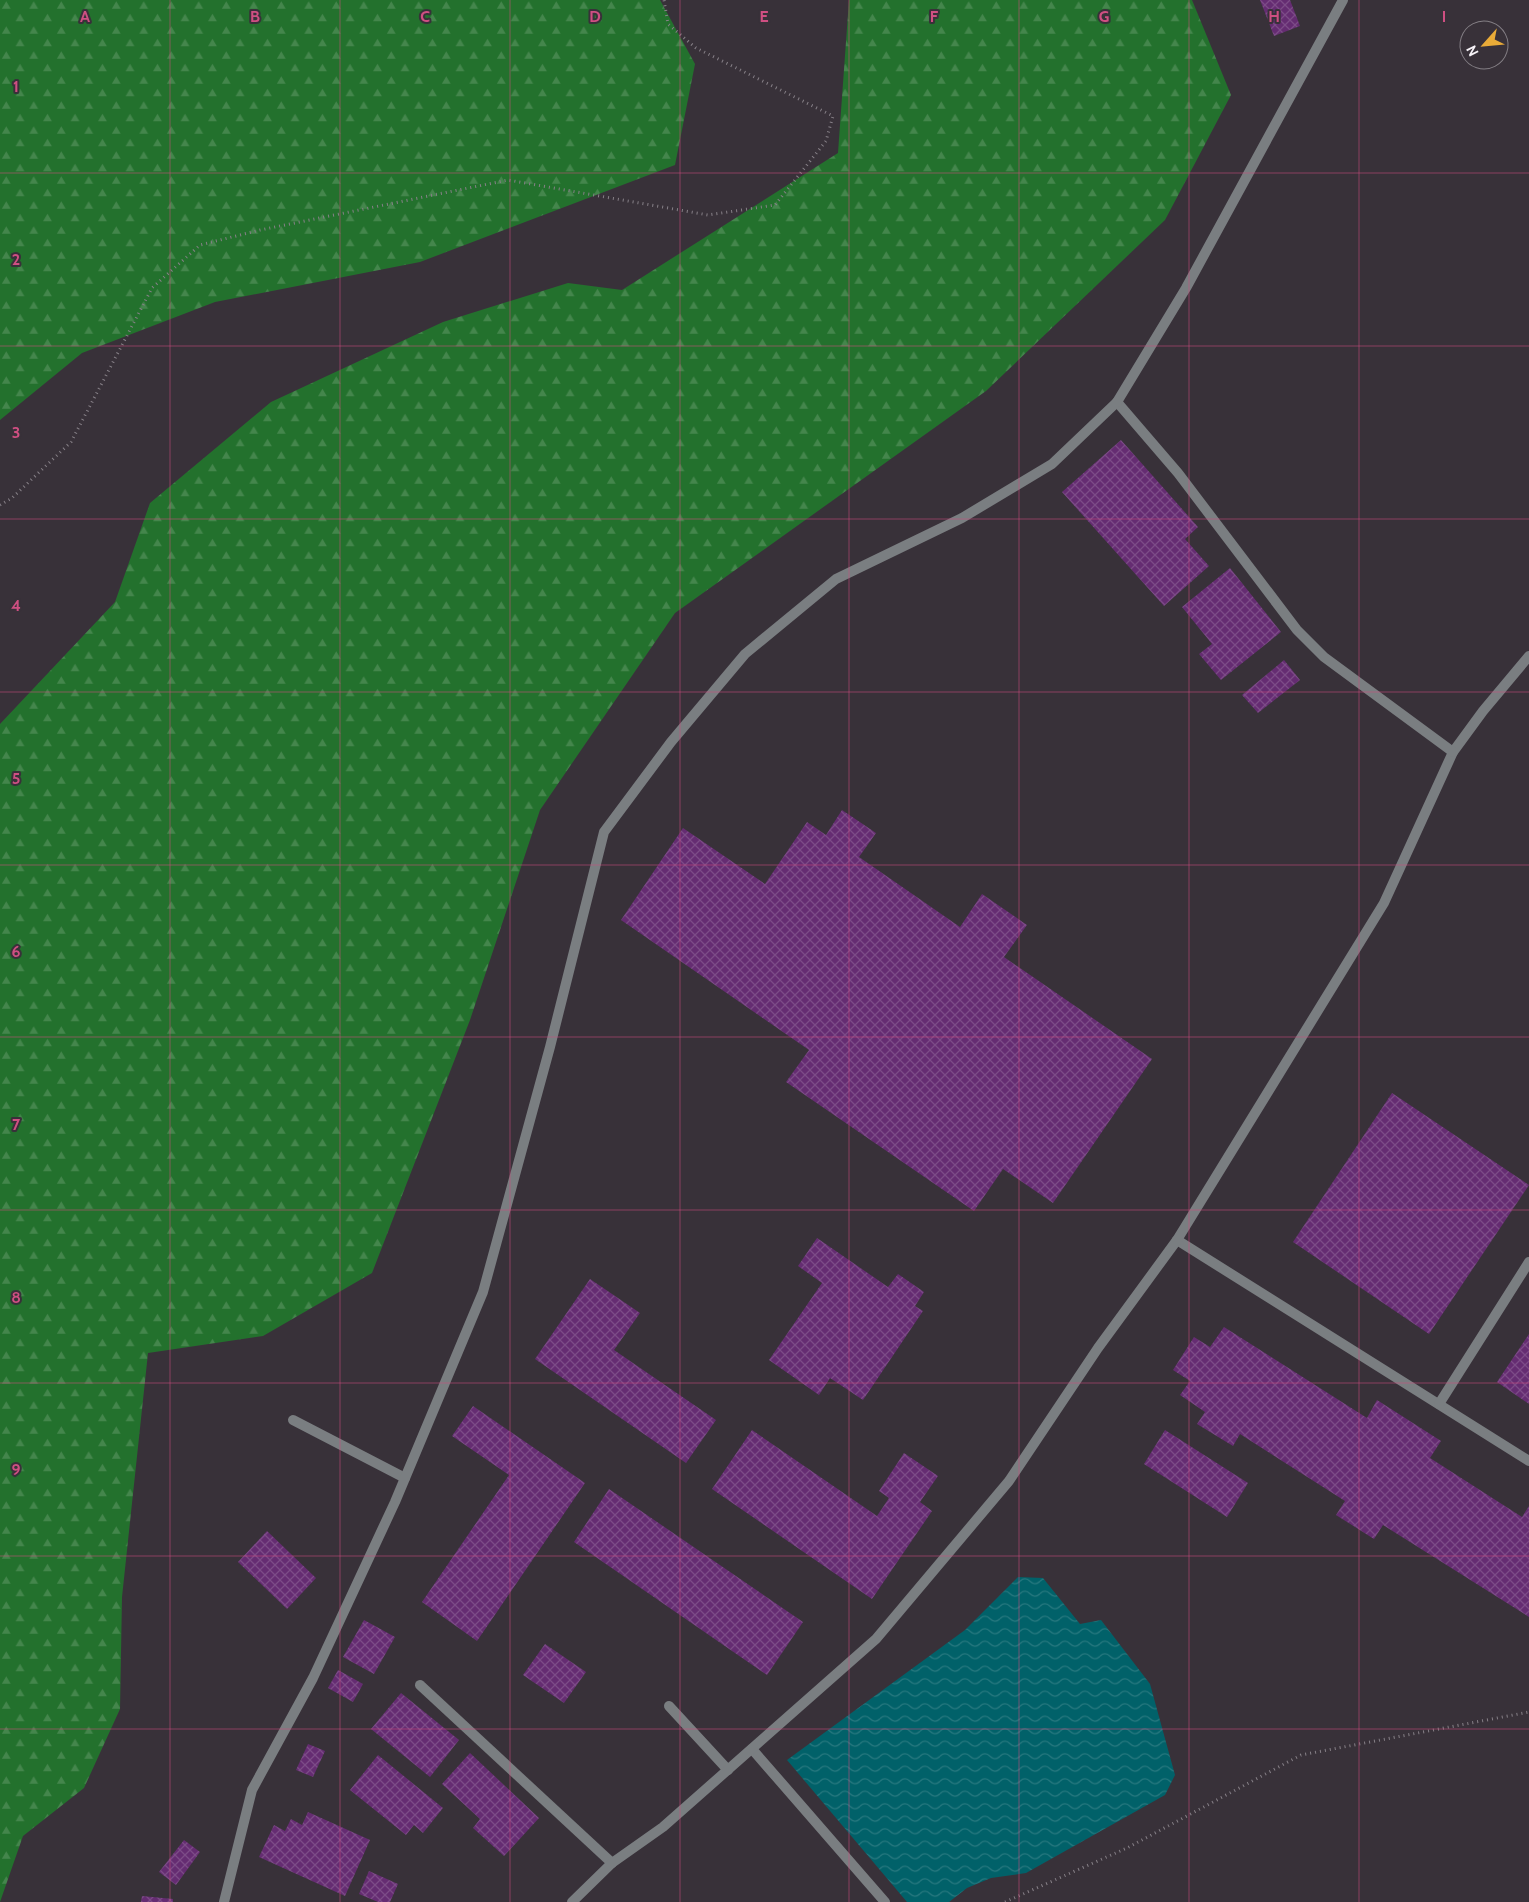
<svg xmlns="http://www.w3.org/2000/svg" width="1529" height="1902" viewBox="0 0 1529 1902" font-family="Cabin,sans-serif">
<defs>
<pattern id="forest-firs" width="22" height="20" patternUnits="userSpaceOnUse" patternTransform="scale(1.25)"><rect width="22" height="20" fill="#23712d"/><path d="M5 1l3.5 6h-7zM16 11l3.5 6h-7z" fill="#44864c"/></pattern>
<pattern id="water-waves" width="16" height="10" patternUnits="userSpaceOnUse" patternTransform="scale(1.25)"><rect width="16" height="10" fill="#016169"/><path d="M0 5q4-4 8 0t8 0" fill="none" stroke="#27787f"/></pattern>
<pattern id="building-cross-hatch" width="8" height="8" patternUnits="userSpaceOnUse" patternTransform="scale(1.25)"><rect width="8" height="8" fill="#652c72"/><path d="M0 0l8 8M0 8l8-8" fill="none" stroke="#7c4b87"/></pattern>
</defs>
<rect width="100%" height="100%" fill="#383139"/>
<!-- forest -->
<g fill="url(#forest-firs)">
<path d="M0 0H660L695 64 675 165 420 262 215 302 82 353 0 420Z"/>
<path d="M849 0H1192L1231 95 1165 220 986 391 675 613 540 810 470 1020 372 1273 263 1336 148 1353 122 1597 120 1709 84 1788 23 1836 0 1902V724L115 602 150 503 271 402 443 322 568 283 622 290 838 153Z"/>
</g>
<!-- water -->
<path fill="url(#water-waves)" d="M1018 1577 1043 1578 1080 1624 1101 1620 1150 1684 1175 1775 1165 1795 1026 1873 991 1878 967 1888 949 1902H907L787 1760 965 1630Z"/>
<!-- building -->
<g fill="url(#building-cross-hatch)">
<path d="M1260 0H1290L1300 26 1274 36Z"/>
<path d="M1121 440 1198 527 1185 539 1209 566 1164 606 1062 492Z"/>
<path d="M1230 568 1281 632 1221 680 1199 654 1212 644 1182 607Z"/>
<path d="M1284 660 1300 680 1258 713 1242 695Z"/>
<path d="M842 810 876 833 859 857 960 927 982 894 1027 925 1004 957 1152 1059 1053 1203 1003 1169 974 1211 786 1082 809 1050 621 920 683 828 765 884 807 822 826 835Z"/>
<path d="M1392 1093 1529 1185 1429 1334 1293 1242Z"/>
<path d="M817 1238 888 1287 898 1274 924 1292 915 1306 923 1311 863 1400 830 1378 819 1395 769 1360 822 1283 798 1266Z"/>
<path d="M590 1279 640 1313 614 1350 716 1420 686 1463 535 1359Z"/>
<path d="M1224 1327 1367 1418 1377 1400 1441 1441 1430 1458 1522 1517 1529 1506V1617L1383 1525 1374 1539 1336 1515 1345 1501 1240 1434 1233 1446 1197 1424 1205 1412 1180 1395 1190 1381 1173 1370 1194 1337 1210 1347Z"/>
<path d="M1529 1334V1404L1497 1382Z"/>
<path d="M473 1406 585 1483 477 1641 422 1602 509 1475 452 1436Z"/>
<path d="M752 1430 877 1516 889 1498 879 1491 904 1453 938 1476 920 1502 932 1511 872 1599 712 1489Z"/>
<path d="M1165 1430 1248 1483 1227 1517 1144 1464Z"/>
<path d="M609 1489 803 1622 767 1675 574 1542Z"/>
<path d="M267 1531 316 1578 287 1609 238 1562Z"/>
<path d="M364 1620 395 1637 374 1674 343 1657Z"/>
<path d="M545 1644 586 1672 564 1703 523 1675Z"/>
<path d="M338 1670 363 1684 353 1702 328 1688Z"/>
<path d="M401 1693 459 1740 430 1777 371 1729Z"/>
<path d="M308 1744 325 1751 313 1777 296 1770Z"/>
<path d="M470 1753 539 1818 504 1856 473 1828 480 1819 442 1784Z"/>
<path d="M378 1755 443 1808 423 1833 414 1825 406 1835 350 1790Z"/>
<path d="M308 1812 370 1840 345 1896 259 1857 274 1825 285 1831 291 1819 302 1825Z"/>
<path d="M184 1840 200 1852 176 1885 159 1872Z"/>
<path d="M369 1871 398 1884 390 1902H378L359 1894Z"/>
<path d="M142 1896 173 1899V1902H141Z"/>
</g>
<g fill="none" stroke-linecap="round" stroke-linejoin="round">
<!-- path -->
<g stroke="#878188" stroke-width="3" stroke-dasharray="1 4" stroke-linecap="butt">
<path d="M0 505 12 498 71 442 152 288 200 245 260 230 508 180 708 215 775 205 826 141 833 116 696 48 668 24 664 0"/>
<path d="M1005 1902 1127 1848 1301 1755 1529 1712"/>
</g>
<!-- service -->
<g stroke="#7a7e81" stroke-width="10">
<path d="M1177 1240 1529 1461"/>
<path d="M1439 1404 1529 1262"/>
<path d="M293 1420 405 1478"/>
<path d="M420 1685 612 1863"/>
<path d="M669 1706 728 1770"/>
<path d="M752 1749 885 1902"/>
<path d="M572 1902 612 1863 663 1827 876 1639 1009 1481 1098 1348 1177 1240 1384 903 1453 752 1483 711 1529 656"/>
</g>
<!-- minor -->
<g stroke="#7a7e81" stroke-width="10">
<path d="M1117 402 1178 473 1297 630 1324 657 1453 752"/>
<path d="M224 1902 252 1790 313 1678 395 1502 483 1292 550 1047 604 832 671 742 745 654 836 579 962 518 1052 464 1117 402 1186 288 1343 0"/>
</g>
</g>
<!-- grid -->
<path fill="none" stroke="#cf4f82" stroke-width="1" stroke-opacity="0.55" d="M170 0V1902M340 0V1902M510 0V1902M680 0V1902M849 0V1902M1019 0V1902M1189 0V1902M1359 0V1902M0 173H1529M0 346H1529M0 519H1529M0 692H1529M0 865H1529M0 1037H1529M0 1210H1529M0 1383H1529M0 1556H1529M0 1729H1529"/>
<g font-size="16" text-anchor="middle" font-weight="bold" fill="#cf4f82" stroke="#383139" stroke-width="4" stroke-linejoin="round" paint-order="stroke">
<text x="85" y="22">A</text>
<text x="255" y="22">B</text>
<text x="425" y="22">C</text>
<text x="595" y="22">D</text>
<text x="764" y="22">E</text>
<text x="934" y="22">F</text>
<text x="1104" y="22">G</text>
<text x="1274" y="22">H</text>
<text x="1444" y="22">I</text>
<text x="16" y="92">1</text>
<text x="16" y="265">2</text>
<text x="16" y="438">3</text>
<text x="16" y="611">4</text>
<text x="16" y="784">5</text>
<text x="16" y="957">6</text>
<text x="16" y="1130">7</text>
<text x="16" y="1303">8</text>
<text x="16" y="1475">9</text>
</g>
<!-- north arrow -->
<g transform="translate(1484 45) rotate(243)"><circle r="24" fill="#383139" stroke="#847f85"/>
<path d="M0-4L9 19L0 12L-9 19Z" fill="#e9ab38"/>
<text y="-8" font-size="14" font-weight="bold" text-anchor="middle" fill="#f7f3f8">N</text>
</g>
</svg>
